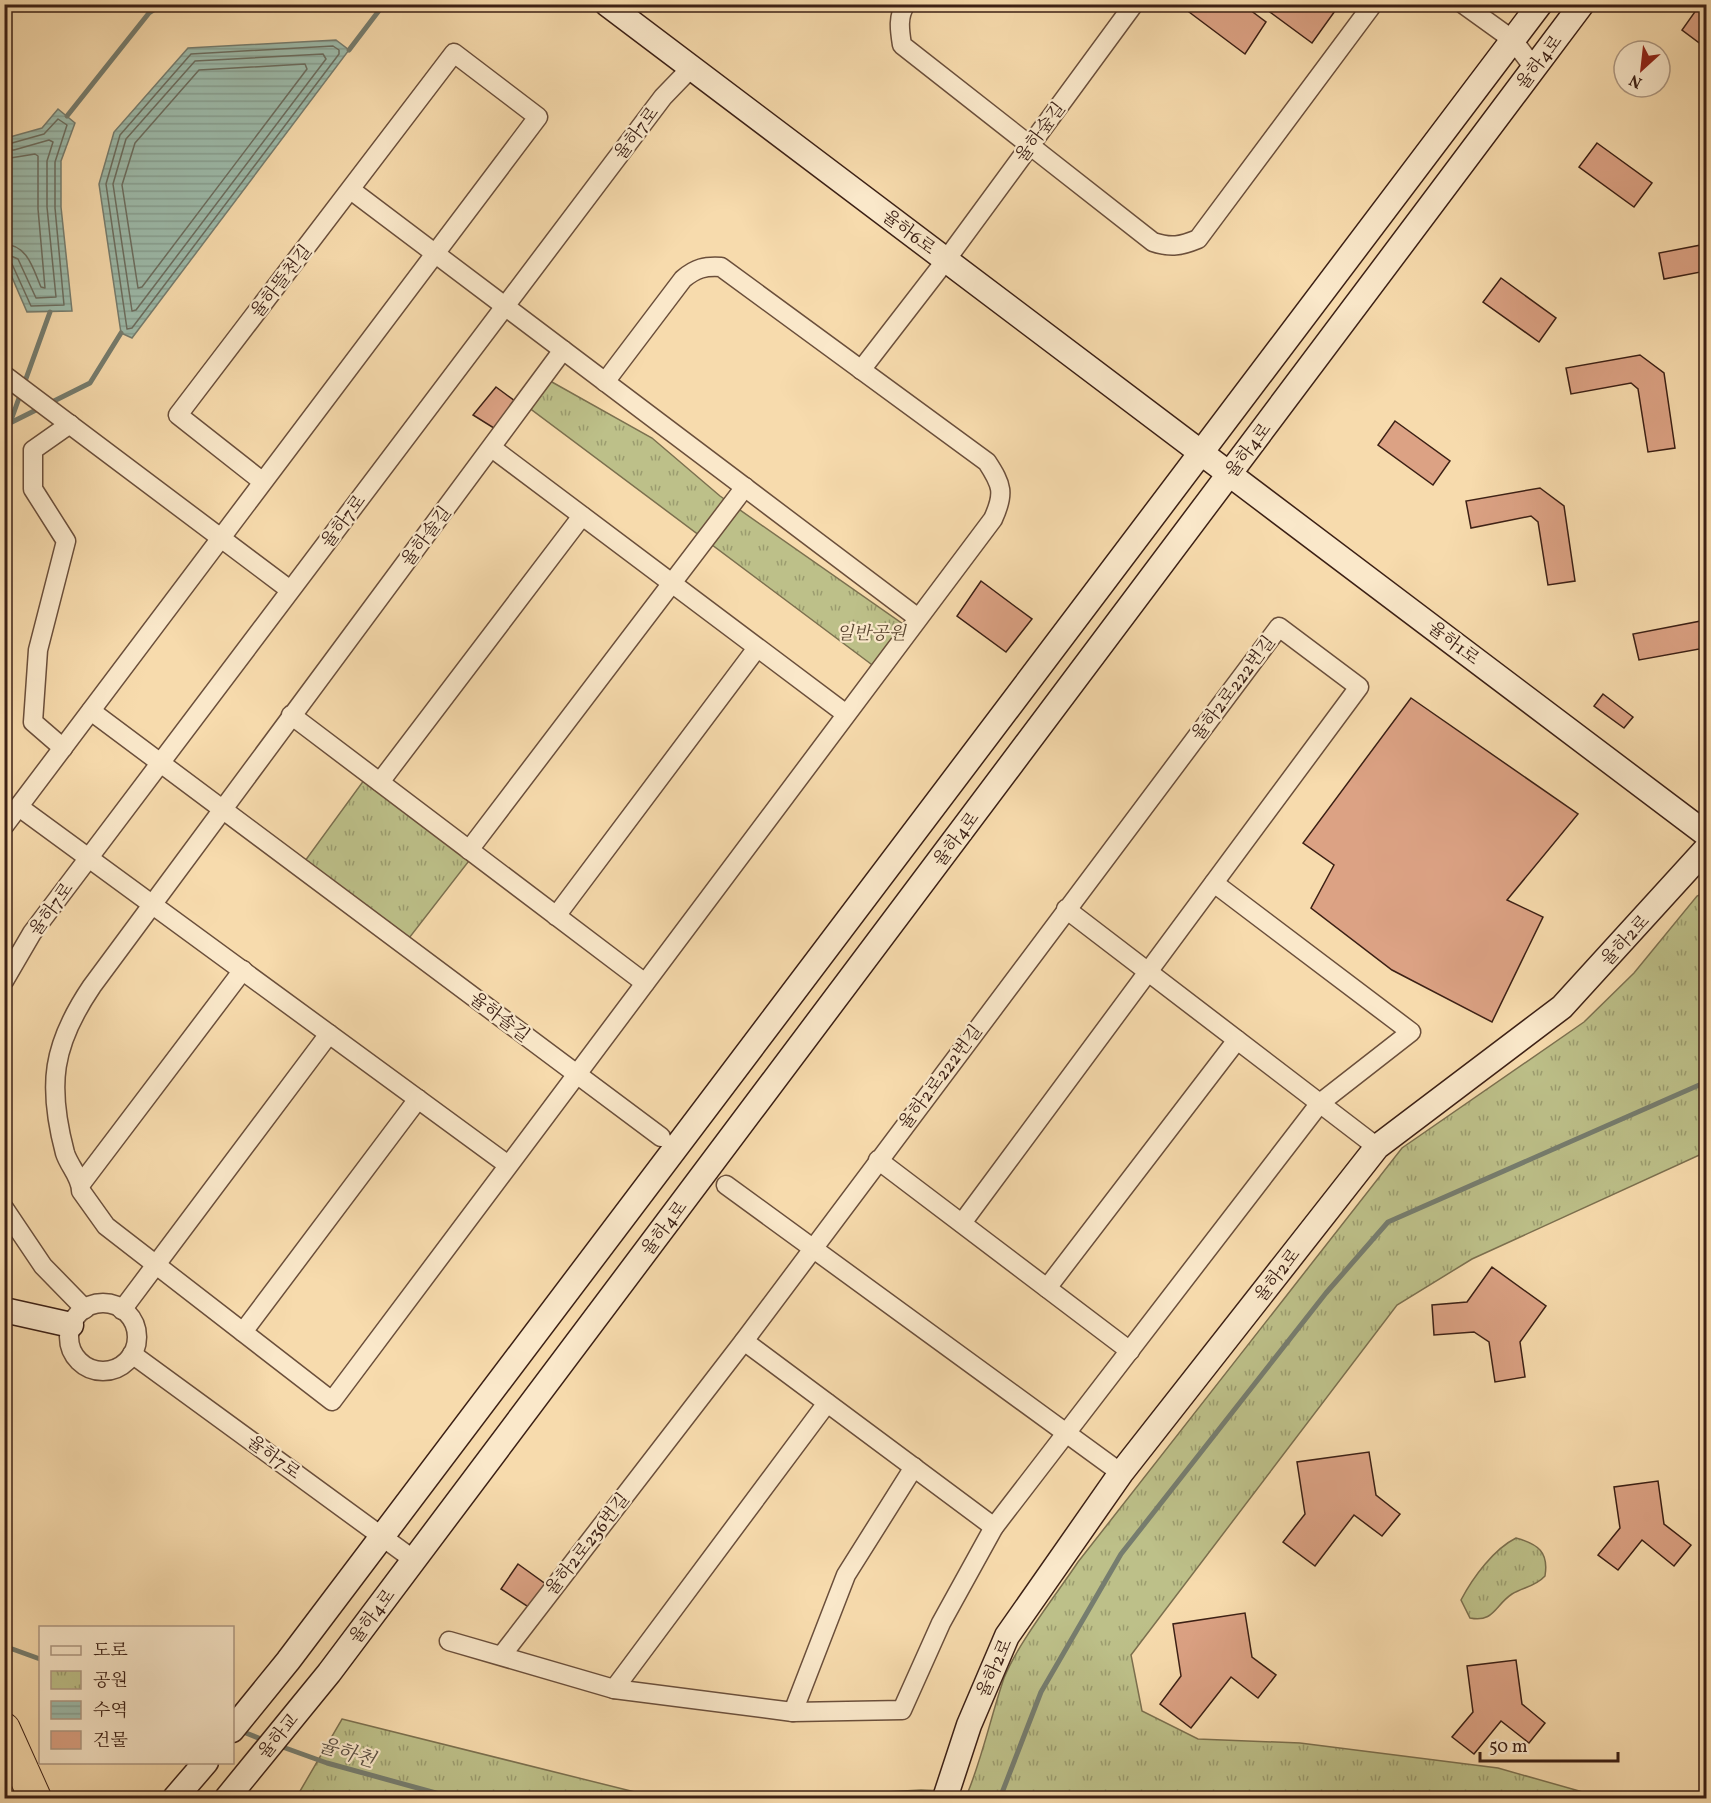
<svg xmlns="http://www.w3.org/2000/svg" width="1711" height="1803" viewBox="0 0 1711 1803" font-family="Vollkorn,'Noto Serif KR',serif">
<defs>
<pattern id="park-tufts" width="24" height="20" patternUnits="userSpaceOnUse" patternTransform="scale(1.5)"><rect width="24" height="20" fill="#bdc089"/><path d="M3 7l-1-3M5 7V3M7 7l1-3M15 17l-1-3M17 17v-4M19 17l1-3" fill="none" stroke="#9b9c6f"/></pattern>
<pattern id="water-rules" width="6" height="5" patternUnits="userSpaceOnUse" patternTransform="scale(1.5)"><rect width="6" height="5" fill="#9dbbab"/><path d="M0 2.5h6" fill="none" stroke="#88a092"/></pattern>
</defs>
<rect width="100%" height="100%" fill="#f7dbad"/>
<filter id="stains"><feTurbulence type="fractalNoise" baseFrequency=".00333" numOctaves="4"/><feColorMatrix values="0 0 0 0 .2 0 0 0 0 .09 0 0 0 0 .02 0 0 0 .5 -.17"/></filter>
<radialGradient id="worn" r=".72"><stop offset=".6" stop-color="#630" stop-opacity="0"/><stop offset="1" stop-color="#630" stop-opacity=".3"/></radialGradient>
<!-- park -->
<g fill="url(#park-tufts)" stroke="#7c704f" stroke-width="1.5">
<path d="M543 377 652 438 720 496 910 629 879 670 524 404Z"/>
<path d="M367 776 472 857 406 942 302 865Z"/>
<path d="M1706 892V1152L1472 1259 1397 1305 1131 1655 1142 1711 1198 1739 1300 1743 1498 1768 1604 1798H778L921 1790 968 1792C983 1755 991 1716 1004 1678 1018 1643 1056 1595 1078 1562L1402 1148 1584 1022 1634 973 1697 896Z"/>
<path d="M1516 1538C1538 1544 1549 1552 1545 1576 1535 1587 1523 1587 1512 1594 1495 1605 1494 1623 1470 1618L1461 1600C1473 1577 1494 1549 1516 1538Z"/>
<path d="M342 1719 659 1798H296Z"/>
</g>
<!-- water -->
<g fill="url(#water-rules)" stroke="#767d6f" stroke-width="1.5">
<path d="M336 40 349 50 132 338 121 333 99 184 114 132 188 48Z"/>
<path d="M58 109 75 123 61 161V207L72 311 27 312 5 261V136L10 137 42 128Z"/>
</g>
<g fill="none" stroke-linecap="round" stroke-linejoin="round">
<!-- shore -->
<g stroke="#6c6e60" stroke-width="1.5">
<path d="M333 46 339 50V54L132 328 127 329 106 184 120 135 191 54Z"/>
<path d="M323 54 326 59 136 310 132 311 113 184 126 139 195 61Z"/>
<path d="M305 64 307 69 142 287 138 288 122 185 135 143 199 70Z"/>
<path d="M4 142 12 143 44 134 58 119 67 125 55 162V208L64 305 31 306 12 264 4 260"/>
<path d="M4 150H14L49 140 53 142 47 161V207L56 297 36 298 18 259 4 253"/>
<path d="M4 159 35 154 38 156V209L45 288 41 287C33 269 28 245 4 244"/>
</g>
<!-- stream -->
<g stroke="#767d6f" stroke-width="5">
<path d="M349 50 384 4"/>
<path d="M67 116 149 13 163 4"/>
<path d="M10 423 90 383 121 333"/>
<path d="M4 431 10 423 50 312"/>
<path d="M4 1646 40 1659"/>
<path d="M241 1731 266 1741"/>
<path d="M277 1745 327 1763 454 1798"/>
<path d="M1000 1798 1041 1692 1121 1554 1326 1293 1388 1222 1706 1082"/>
</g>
</g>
<!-- building -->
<g fill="#dca284" stroke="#3c2015" stroke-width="1.5">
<path d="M1242 4 1266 22 1245 54 1181 6Z"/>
<path d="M1259 4H1340L1312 43Z"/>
<path d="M1699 6 1706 12V48L1682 30Z"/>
<path d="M1597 143 1652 183 1634 207 1579 167Z"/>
<path d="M1706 244V271L1664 279 1659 253Z"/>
<path d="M1501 278 1556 318 1539 342 1483 302Z"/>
<path d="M1640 355 1664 373 1675 448 1648 452 1638 389 1631 383 1571 394 1566 368Z"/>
<path d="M496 387 519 404 497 430 473 415Z"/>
<path d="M1395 421 1450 461 1433 485 1378 445Z"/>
<path d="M1540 488 1564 506 1575 581 1548 585 1538 522 1531 516 1471 528 1466 501Z"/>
<path d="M981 581 1032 619 1006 652 957 616Z"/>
<path d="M1706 620V655L1699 649 1639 660 1633 634Z"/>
<path d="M1603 694 1633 717 1624 728 1594 706Z"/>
<path d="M1411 698 1578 814 1507 900 1543 917 1492 1022 1392 970 1311 908 1334 865 1303 843Z"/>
<path d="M1492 1267 1546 1306 1520 1342 1525 1377 1495 1382 1489 1342 1474 1332 1434 1335 1432 1305 1467 1302Z"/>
<path d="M1369 1452 1376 1495 1400 1514 1382 1536 1354 1515 1315 1566 1283 1542 1305 1514 1297 1462Z"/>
<path d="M1658 1481 1664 1524 1691 1545 1674 1566 1642 1540 1618 1570 1598 1555 1620 1528 1614 1487Z"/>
<path d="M518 1564 547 1585 530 1608 501 1589Z"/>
<path d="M1245 1613 1252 1657 1276 1675 1258 1698 1231 1677 1191 1728 1160 1704 1181 1676 1173 1624Z"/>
<path d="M1516 1660 1522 1704 1545 1723 1529 1743 1501 1721 1474 1754 1452 1737 1473 1712 1467 1666Z"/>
</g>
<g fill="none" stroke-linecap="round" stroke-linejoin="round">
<defs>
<g id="street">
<path d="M906 4C897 16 900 32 902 45L1153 242C1171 248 1181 246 1198 239L1373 4"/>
<path d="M1463 4 1513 40 1534 68"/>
<path d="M351 190 918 618"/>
<path d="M563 350 92 986C52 1045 47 1085 65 1153 69 1166 81 1177 81 1191L106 1226 332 1401 993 519C1005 493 1002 485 987 462L721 267C705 266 696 268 683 279L605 382"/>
<path d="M861 370 946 260 1134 4"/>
<path d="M4 375 290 590"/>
<path d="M492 448 846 714"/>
<path d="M91 711 661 1137"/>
<path d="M291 715 645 983"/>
<path d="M63 748 33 722 38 650 66 541 33 489V450L70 424"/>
<path d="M380 782 582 516"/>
<path d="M19 807 508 1165"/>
<path d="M4 826 538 117 454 53 178 415 263 482"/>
<path d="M469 850 745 487"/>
<path d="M1066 909 1377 1147"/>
<path d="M556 916 757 648"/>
<path d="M4 981 32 933 663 97 691 68"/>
<path d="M878 1160 1130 1351"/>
<path d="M81 1184 243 970"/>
<path d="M726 1185 1121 1473"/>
<path d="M4 1208 43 1266 85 1309"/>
<path d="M1047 1288 1237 1040"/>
<circle cx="103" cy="1337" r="34"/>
<path d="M122 1310 329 1034"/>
<path d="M243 1332 418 1099"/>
<path d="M744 1341 994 1527"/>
<path d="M132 1354 414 1560"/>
<path d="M449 1641 614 1689 793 1712 902 1710 941 1623 994 1527 1320 1103 1411 1032 1214 883"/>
<path d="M502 1655 744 1341 1279 627 1359 687 962 1223"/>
<path d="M614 1689 827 1403"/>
<path d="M793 1712 846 1575 914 1467"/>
</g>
<g id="secondary">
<path d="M607 4 1706 834"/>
<path d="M4 1310 71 1325"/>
<path d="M232 1730 288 1661 1540 4"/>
<path d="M175 1798 206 1762"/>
<path d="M227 1798 329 1673 1582 4"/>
<path d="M945 1798 969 1725 1007 1636 1121 1473 1377 1147 1562 1007 1706 849"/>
</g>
<path id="highway" d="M4 1729 35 1798"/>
</defs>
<!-- street casing -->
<use href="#street" stroke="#6b4f3b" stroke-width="21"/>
<!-- secondary casing -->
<use href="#secondary" stroke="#3c2015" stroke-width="27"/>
<!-- highway casing -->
<use href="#highway" stroke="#3c2015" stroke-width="34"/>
<!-- street -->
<use href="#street" stroke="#fae8ca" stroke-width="18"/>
<!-- secondary -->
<use href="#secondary" stroke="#fae8ca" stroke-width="24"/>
<!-- highway -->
<use href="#highway" stroke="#f7dbad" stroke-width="32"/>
</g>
<g text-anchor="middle" stroke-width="4.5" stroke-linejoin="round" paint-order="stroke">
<!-- street labels -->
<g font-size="18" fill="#3c2015" stroke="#fae8ca">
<text transform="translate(1539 62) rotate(-53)" y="6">율하4로</text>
<text transform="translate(1040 132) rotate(-53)" y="6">율하숲길</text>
<text transform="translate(636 133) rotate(-53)" y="6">율하7로</text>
<text transform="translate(909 232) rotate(37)" y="6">율하6로</text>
<text transform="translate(281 281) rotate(-52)" y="6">율하뜰천길</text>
<text transform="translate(1248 450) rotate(-53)" y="6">율하4로</text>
<text transform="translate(343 521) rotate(-53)" y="6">율하7로</text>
<text transform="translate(426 536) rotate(-53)" y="6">율하솔길</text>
<text transform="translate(1454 643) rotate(37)" y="6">율하1로</text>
<text transform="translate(1233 688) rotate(-53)" y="6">율하2로222번길</text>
<text transform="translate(956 839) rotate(-53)" y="6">율하4로</text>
<text transform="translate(51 909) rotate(-54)" y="6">율하7로</text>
<text transform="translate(1625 940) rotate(-47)" y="6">율하2로</text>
<text transform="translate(500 1017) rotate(37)" y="6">율하솔길</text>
<text transform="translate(940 1077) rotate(-53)" y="6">율하2로222번길</text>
<text transform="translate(664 1228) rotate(-53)" y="6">율하4로</text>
<text transform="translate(1277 1275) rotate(-52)" y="6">율하2로</text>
<text transform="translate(274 1457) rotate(36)" y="6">율하7로</text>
<text transform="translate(587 1544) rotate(-52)" y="6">율하2로236번길</text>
<text transform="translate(372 1616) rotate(-53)" y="6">율하4로</text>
<text transform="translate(994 1668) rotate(-66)" y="6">율하2로</text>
<text transform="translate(278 1736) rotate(-51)" y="6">율하교</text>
</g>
<!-- park labels -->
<g font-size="18" font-style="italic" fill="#5c4832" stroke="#fae8ca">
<text x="871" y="639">일반공원</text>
</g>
<!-- water labels -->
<g font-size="20" font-style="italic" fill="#594e42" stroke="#fae8ca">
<text transform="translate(347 1752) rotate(17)" y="7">율하천</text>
</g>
</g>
<!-- margin -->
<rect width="1711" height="1803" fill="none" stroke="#f7dbad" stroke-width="24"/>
<rect x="6" y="6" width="1699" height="1791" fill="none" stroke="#3c2015" stroke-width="3"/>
<rect x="12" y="12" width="1687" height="1779" fill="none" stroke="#3c2015" stroke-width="1.5"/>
<!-- legend -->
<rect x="39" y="1626" width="195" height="138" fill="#fae8ca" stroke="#ae9882" stroke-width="1.5"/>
<rect x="51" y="1646" width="30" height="9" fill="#fae8ca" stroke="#ae9882" stroke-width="1.5"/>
<text x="93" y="1656" font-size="18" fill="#3c2015">도로</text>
<rect x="51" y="1671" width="30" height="18" fill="url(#park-tufts)" stroke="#ae9882" stroke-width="1.5"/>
<text x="93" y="1686" font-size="18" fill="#3c2015">공원</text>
<rect x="51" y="1701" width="30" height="18" fill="url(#water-rules)" stroke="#ae9882" stroke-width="1.5"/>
<text x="93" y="1716" font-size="18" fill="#3c2015">수역</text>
<rect x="51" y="1731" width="30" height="18" fill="#dca284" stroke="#ae9882" stroke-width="1.5"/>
<text x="93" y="1746" font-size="18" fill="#3c2015">건물</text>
<!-- north arrow -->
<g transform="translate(1642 69) rotate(207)"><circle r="28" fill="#fae8ca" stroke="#ae9882" stroke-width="1.5"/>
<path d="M0-4.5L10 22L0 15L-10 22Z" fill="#8f2418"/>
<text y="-9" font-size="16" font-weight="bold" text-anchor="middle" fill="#3c2015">N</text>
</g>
<!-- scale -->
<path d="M1480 1752v9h138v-9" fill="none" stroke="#3c2015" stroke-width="3"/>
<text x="1489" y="1752" font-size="18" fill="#3c2015" stroke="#fae8ca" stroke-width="4.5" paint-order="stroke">50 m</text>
<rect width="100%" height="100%" filter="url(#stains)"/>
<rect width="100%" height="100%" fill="url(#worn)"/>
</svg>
